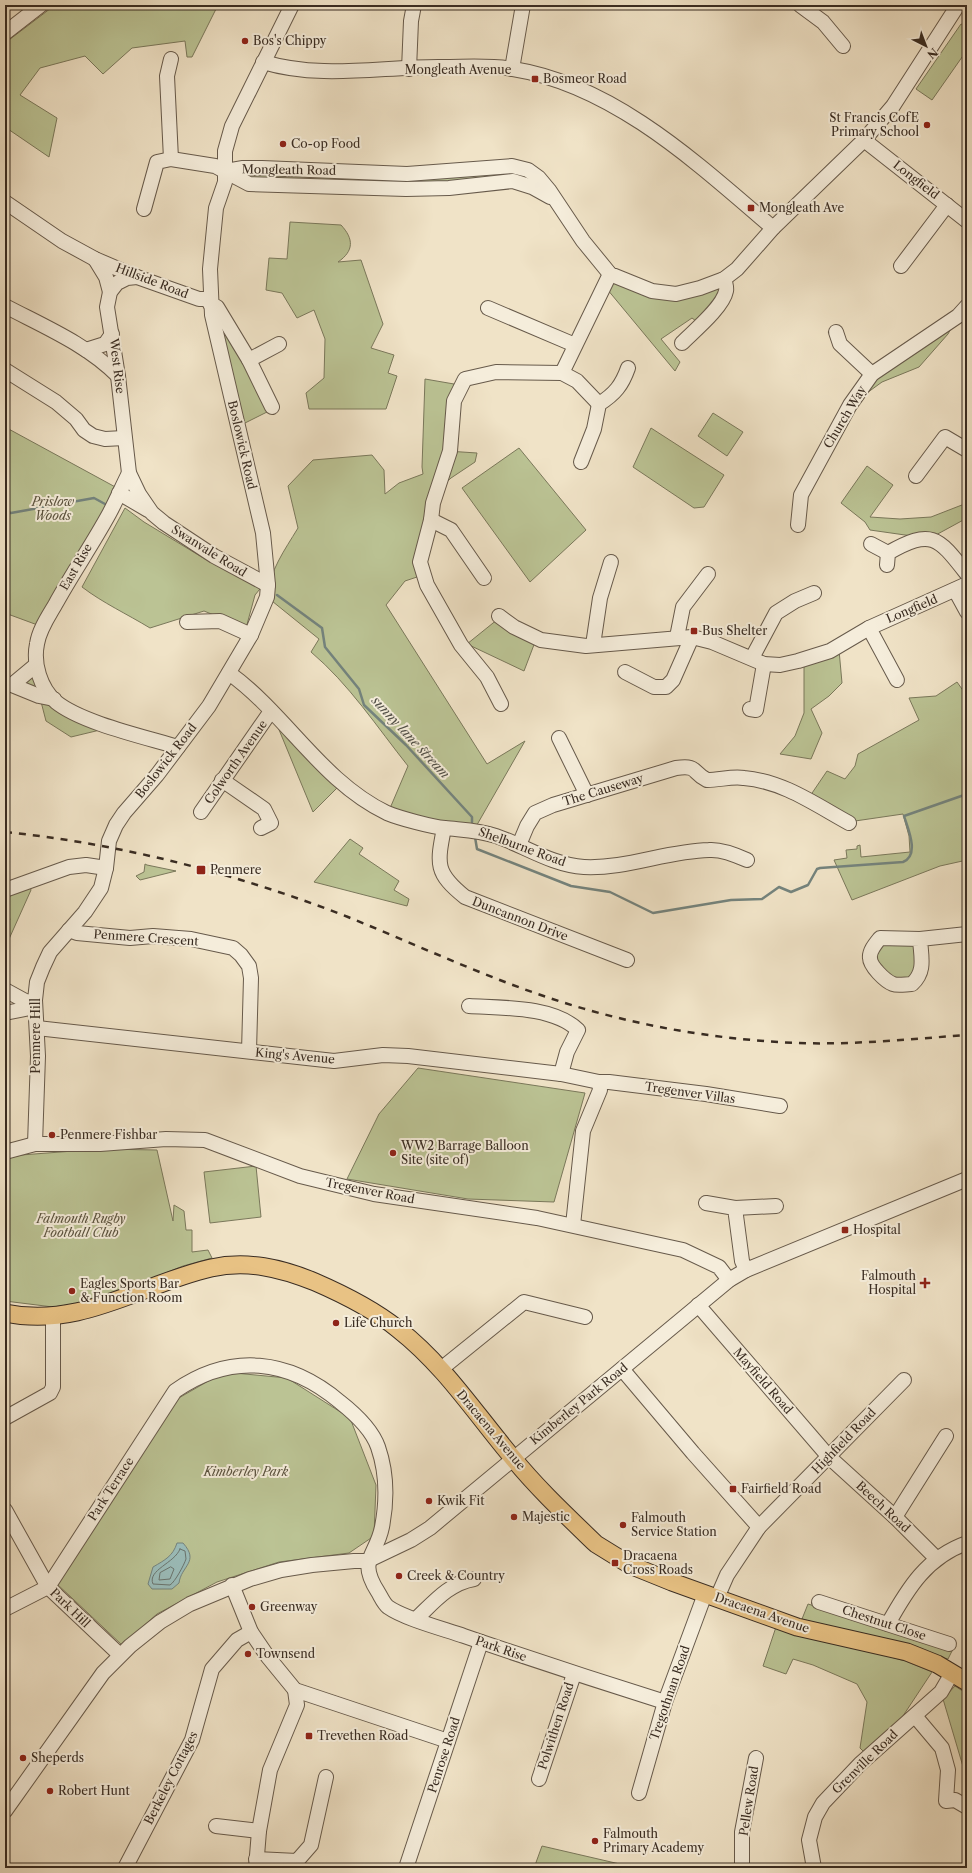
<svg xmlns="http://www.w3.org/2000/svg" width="972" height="1873" viewBox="0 0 972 1873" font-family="'Libre Caslon Text',serif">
<rect width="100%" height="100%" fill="#f0e3c7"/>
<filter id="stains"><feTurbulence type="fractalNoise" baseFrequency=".005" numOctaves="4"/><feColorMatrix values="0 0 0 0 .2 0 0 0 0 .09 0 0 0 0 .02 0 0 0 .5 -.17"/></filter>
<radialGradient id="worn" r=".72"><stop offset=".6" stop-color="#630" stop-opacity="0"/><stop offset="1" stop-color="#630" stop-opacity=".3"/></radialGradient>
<!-- green -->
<g fill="#bbc394" stroke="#7a785b">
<path d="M55 5H218L192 57H187L185 41 132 48 103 74 85 56 40 68 20 95 57 118 49 157 5 127V43Z"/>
<path d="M961 24 967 26V50L932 100 916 89Z"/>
<path d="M512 170 526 173 543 188 249 181 245 171Z"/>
<path d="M290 222 341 225C354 239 354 251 338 262L361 260 383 324 371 348 394 355 388 373 397 376 386 409H309L306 393 324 378 325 339 314 310 297 318 282 293 266 290 269 258 287 259Z"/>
<path d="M612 279 658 297 720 284 722 293 696 321 692 318 661 339 680 362 675 371 607 289Z"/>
<path d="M214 310 269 411 241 425Z"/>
<path d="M953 325 948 334 919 367 882 382 860 398 877 373Z"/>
<path d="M425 379 454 384 447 451 477 453 475 462 451 478 430 497 415 565 417 577 405 581 386 605 487 764 525 741 474 830 388 813 408 766C377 727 349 684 311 652L319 639 267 597C270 570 284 551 298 528L288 486 313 460 372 455 384 470 385 494 399 483 423 474 422 467Z"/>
<path d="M713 413 743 432 727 456 698 436Z"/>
<path d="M5 427 119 489 43 627 5 613Z"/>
<path d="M651 428 724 475 704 507 694 508 633 467Z"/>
<path d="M519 448 586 530 530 582 462 488Z"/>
<path d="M867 466 893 485 870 517 900 519 931 517 967 503V518L934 536H912L870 530 865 522 841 503Z"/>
<path d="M125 508 144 522 205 559 264 584 255 595 246 628 204 611 150 628C127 614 103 603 82 587Z"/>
<path d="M498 619 535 642 524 671 467 644Z"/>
<path d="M839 650 842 683 829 696 811 709 822 733 811 759 780 754 795 736 804 713V663Z"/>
<path d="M34 669 44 695 100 730 71 737 46 721 39 694 16 684Z"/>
<path d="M957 682 967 696V860L940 866 852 900 834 860 847 858 846 850 857 849V846L860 845 861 857 910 852 909 836 903 814 855 821 808 799 827 771 845 779 855 766 858 754 919 720 909 698 936 696Z"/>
<path d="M275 720 340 785 313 812Z"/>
<path d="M350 839 363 848 359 854 399 881 394 890 409 899 407 906 314 882Z"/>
<path d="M145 864 147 865 176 871 140 880 136 876 144 872Z"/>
<path d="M29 884 31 890 5 948V932L10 919 5 912V895Z"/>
<path d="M881 941 915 943 918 970 910 981H895L873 956Z"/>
<path d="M418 1068 585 1093 554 1202 468 1199 347 1179 379 1114Z"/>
<path d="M100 1149 157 1150 173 1221 174 1205 184 1211 186 1230H192V1252L208 1250 212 1258 183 1266 95 1301 53 1307 5 1301V1159L21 1155Z"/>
<path d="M256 1166 261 1217 210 1223 204 1172Z"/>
<path d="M224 1372 287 1378 350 1418 376 1485 374 1536 349 1553 279 1562 217 1582 157 1614 122 1645 57 1584 119 1490 177 1399Z"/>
<path d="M808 1604 953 1649 948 1659 802 1619Z"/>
<path d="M777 1624 905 1661 932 1672 895 1728 865 1753 860 1748 867 1702 857 1684 813 1665 793 1659 786 1674 763 1666Z"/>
<path d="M955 1686 967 1694V1780L943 1699Z"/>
<path d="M542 1846 637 1868H534Z"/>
</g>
<!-- water -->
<path fill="#9bbdba" stroke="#74837d" d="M177 1543H183C200 1562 181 1566 179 1583L172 1589H152L148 1584 153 1567C165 1560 173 1556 177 1543Z"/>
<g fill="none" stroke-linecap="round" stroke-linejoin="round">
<!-- shore -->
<g stroke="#6a746e" stroke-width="1">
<path d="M180 1549 185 1551 186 1559C184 1565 175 1582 170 1585L153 1584C147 1570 175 1563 180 1549Z"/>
<path d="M171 1567 174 1569 170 1579 159 1580 160 1573Z"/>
</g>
<!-- stream -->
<g stroke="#74837d" stroke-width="2.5">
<path d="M5 511 11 513 94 498 105 504"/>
<path d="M277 595 322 628 325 647 359 689 364 705 406 745 472 817V822"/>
<path d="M475 837 477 849 571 886 610 892 653 913 731 900 762 899 779 887 791 892 808 885 817 869 820 868 903 862C920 855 908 829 904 816L967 794"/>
</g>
<defs>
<g id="minor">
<path d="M800 5 823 22 843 46"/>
<path d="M5 33 41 5"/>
<path d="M263 62C323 80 382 66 443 67 466 67 491 65 513 69 614 85 698 164 773 228"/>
<path d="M409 69 411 21 414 5"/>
<path d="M512 69 523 5"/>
<path d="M864 140 967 221"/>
<path d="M171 159 167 76 171 59"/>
<path d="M226 171 243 168H262L407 174 512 166 528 170 539 178 549 190 583 241 610 274 652 291 676 294 700 288 724 279 737 269 773 228 864 140 893 106 958 5"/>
<path d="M5 202 62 241 95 259 137 277 199 299H210"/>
<path d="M144 209 157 162 171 159 215 166 249 184 406 189 449 188 513 181 532 187 550 197"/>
<path d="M95 259 106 277 110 292"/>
<path d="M901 266 947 205"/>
<path d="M137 277 127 278 117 283 110 292 107 307 118 376 129 473 139 494 152 513 164 523 214 556 268 585"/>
<path d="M210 304 217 307 249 360 272 407"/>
<path d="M5 306C43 326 88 345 118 376"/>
<path d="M488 308 575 345"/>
<path d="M836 332 840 344 872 374"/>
<path d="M682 343C694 331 723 307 726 291 727 287 725 282 724 279"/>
<path d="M86 350 105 344 112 334"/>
<path d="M249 360 279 344"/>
<path d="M5 370 56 402 76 419 84 430 93 436 105 439 124 438"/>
<path d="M599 404 577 381 562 373 610 274"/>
<path d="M581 462 594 429 599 404C615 394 622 385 628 368"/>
<path d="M129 473C122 487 116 501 109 514 92 545 72 574 55 605 48 617 39 630 37 644 33 663 40 688 56 702 82 723 145 737 178 747"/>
<path d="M916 476 945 437 967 450"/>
<path d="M119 493 148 510"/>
<path d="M431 520 451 530 484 578"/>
<path d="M798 525 801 495 850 405 872 374 958 316 967 306"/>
<path d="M871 544 888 553"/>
<path d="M887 565 888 553C932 528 938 537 967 574"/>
<path d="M955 590 967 612"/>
<path d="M499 616 514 627 541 640 586 646 692 637 712 642 764 664 780 665 798 661 830 651 869 628 967 584"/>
<path d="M187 622 220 621 251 635"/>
<path d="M869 628 897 680"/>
<path d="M677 637 683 607 708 574"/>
<path d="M593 645 600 598 611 562"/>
<path d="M752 658 776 613 795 601 814 593"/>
<path d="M36 665 12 685 39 696 54 699"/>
<path d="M625 672 654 687H666L673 680 692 637"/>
<path d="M229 673C286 714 322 782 387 813 399 818 432 827 445 828 463 830 479 830 496 836 525 846 552 865 584 867 627 869 666 851 709 850 721 849 736 855 747 860"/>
<path d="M501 704 487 677 461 645 427 585 420 562 431 520 433 503 450 451 454 401 465 379 496 372 562 373"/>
<path d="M750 709 756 710 764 664"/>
<path d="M559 738 587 795"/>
<path d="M222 780 264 809 271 823 261 828"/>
<path d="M201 812 271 711"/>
<path d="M444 828C437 864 435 873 465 897L627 960"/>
<path d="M519 845 527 826 535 813 553 805 676 768C699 765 691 772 707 780 720 780 732 776 744 778 783 781 816 805 849 823"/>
<path d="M5 890 69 867 86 865 106 868"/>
<path d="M69 930 77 933 130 938 153 936 191 939 233 948 241 955 249 966 251 978 249 1051"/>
<path d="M920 939C921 957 926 971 912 984 906 984 898 986 893 984 885 981 870 966 870 958 869 951 876 943 880 938L920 939 967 934"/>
<path d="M5 990 27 1002 35 1000"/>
<path d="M469 1006C502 1008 553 1006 578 1030L567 1052 561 1074"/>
<path d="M5 1013 35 1007"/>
<path d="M37 1028 334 1061 383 1055 408 1056 561 1074 599 1082H609L706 1094 780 1106"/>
<path d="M35 1144 38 1056 35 1000 37 982 43 967 50 952 85 912 101 888 106 868 109 841 116 825 124 813 157 775 209 706 251 635 267 597 268 585 263 533 212 315 210 269 216 208 225 182V151L232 126 292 5"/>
<path d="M5 1152 35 1144H100L166 1139 205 1140 300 1176 374 1194 537 1218 683 1250 719 1267 729 1280"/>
<path d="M706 1203 735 1208 742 1261 746 1270"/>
<path d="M735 1208 776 1206"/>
<path d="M573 1225 583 1131 600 1090 599 1082"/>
<path d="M698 1305 829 1457 895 1517 936 1558"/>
<path d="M441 1369 524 1302 585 1317"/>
<path d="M622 1369 693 1453 759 1527"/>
<path d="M5 1418 50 1393 53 1387V1316"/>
<path d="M5 1510 48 1587 120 1655"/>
<path d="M895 1517 946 1436"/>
<path d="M232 1585 251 1632 268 1657 295 1690 448 1741"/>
<path d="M717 1598 727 1575 759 1527 904 1380"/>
<path d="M819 1602 949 1644"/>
<path d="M5 1609 48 1587 175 1391C231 1352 289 1359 340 1402 354 1413 372 1430 378 1447 387 1473 387 1501 382 1527 376 1557 357 1559 378 1592 381 1597 384 1604 388 1607 405 1619 444 1629 464 1636 531 1659 598 1681 665 1702"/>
<path d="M416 1619C433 1603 449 1583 474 1579"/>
<path d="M888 1624C908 1588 927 1557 967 1543"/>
<path d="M915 1716 942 1748 948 1770 946 1801 955 1800 967 1807"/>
<path d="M539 1779 574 1674"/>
<path d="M639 1793 665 1702 705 1594"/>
<path d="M5 1811 103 1673 130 1646 160 1622 190 1604 250 1579 281 1570 312 1565 354 1561H367L411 1540 430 1528 729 1280 746 1270 967 1179"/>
<path d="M216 1826 259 1831"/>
<path d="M256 1859 297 1861 311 1845 326 1777"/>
<path d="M125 1868 192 1740 212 1669 237 1640 251 1632"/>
<path d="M256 1868 259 1831 270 1770 297 1705 295 1690"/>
<path d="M406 1868 481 1642"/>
<path d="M742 1868V1832L756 1758"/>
<path d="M814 1868 809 1840 815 1817 823 1803 860 1764 941 1692 952 1673"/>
</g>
<path id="major" d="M5 1313C81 1329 141 1284 211 1268 247 1260 281 1268 315 1282 345 1295 373 1309 398 1329 444 1365 475 1413 512 1457 537 1488 567 1516 596 1544L630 1565 672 1582 797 1627 907 1652 937 1664 967 1682"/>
</defs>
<!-- minor casing -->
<use href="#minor" stroke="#675a4b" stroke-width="16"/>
<!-- major casing -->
<use href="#major" stroke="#392c22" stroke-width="19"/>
<!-- minor -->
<use href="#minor" stroke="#f5eddb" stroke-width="14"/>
<!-- major -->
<use href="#major" stroke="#e8c284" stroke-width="17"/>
<!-- rail -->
<path stroke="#392c22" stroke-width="2.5" stroke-dasharray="7 7" stroke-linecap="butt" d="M5 832C122 844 238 874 348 917 427 949 504 986 585 1009 654 1029 726 1040 797 1043 854 1045 911 1039 967 1035"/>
</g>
<!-- markers -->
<g fill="#8f2418" stroke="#f5eddb" stroke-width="1.5">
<circle cx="245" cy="41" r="4"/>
<rect x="531" y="75" width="8" height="8" rx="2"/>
<circle cx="927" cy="125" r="4"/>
<circle cx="283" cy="144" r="4"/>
<rect x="747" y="204" width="8" height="8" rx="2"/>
<rect x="690" y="627" width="8" height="8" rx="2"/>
<rect x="196" y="865" width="10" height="10" rx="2"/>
<circle cx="52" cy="1135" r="4"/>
<circle cx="393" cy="1153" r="4"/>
<rect x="841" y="1226" width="8" height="8" rx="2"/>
<path d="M923 1277h4v4h4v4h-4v4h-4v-4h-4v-4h4z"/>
<circle cx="72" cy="1291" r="4"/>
<circle cx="336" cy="1323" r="4"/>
<rect x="729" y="1485" width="8" height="8" rx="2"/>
<circle cx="429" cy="1501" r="4"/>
<circle cx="514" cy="1517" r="4"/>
<circle cx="623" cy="1525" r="4"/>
<rect x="611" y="1559" width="8" height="8" rx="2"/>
<circle cx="399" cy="1576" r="4"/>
<circle cx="252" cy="1607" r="4"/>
<circle cx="248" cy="1654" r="4"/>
<rect x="305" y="1732" width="8" height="8" rx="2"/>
<circle cx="23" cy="1758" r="4"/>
<circle cx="50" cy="1791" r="4"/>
<circle cx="595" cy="1841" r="4"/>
</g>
<g text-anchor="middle" stroke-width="4" stroke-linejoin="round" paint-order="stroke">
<!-- poi labels -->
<g font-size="12" fill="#392c22" stroke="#f5eddb" text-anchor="start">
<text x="253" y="45">Bos's Chippy</text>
<text x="543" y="83">Bosmeor Road</text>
<text x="919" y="122" text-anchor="end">St Francis CofE<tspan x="919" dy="14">Primary School</tspan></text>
<text x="291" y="148">Co-op Food</text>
<text x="759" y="212">Mongleath Ave</text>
<text x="702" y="635">Bus Shelter</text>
<text x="210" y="874">Penmere</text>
<text x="60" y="1139">Penmere Fishbar</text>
<text x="401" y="1150">WW2 Barrage Balloon<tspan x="401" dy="14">Site (site of)</tspan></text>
<text x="853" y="1234">Hospital</text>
<text x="916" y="1280" text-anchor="end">Falmouth<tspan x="916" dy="14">Hospital</tspan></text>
<text x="80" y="1288">Eagles Sports Bar<tspan x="80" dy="14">&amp; Function Room</tspan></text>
<text x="344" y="1327">Life Church</text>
<text x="741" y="1493">Fairfield Road</text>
<text x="437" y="1505">Kwik Fit</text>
<text x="522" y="1521">Majestic</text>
<text x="631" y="1522">Falmouth<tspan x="631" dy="14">Service Station</tspan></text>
<text x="623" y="1560">Dracaena<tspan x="623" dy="14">Cross Roads</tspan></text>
<text x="407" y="1580">Creek &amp; Country</text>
<text x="260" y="1611">Greenway</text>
<text x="256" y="1658">Townsend</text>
<text x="317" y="1740">Trevethen Road</text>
<text x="31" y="1762">Sheperds</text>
<text x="58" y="1795">Robert Hunt</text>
<text x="603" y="1838">Falmouth<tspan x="603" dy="14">Primary Academy</tspan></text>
</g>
<!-- street labels -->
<g font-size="12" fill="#392c22" stroke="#f5eddb">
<text x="458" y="74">Mongleath Avenue</text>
<text transform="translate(289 170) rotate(1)" y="4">Mongleath Road</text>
<text transform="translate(916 180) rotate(38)" y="4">Longfield</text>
<text transform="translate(152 281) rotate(21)" y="4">Hillside Road</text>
<text transform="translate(117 366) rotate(83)" y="4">West Rise</text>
<text transform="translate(845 417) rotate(-59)" y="4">Church Way</text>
<text transform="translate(242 445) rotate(77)" y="4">Boslowick Road</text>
<text transform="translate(209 551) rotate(32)" y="4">Swanvale Road</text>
<text transform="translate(76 567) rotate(-60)" y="4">East Rise</text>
<text transform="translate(912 609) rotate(-23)" y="4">Longfield</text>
<text transform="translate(166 761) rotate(-52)" y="4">Boslowick Road</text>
<text transform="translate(236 762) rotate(-55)" y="4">Colworth Avenue</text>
<text transform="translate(603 790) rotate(-17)" y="4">The Causeway</text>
<text transform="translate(522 847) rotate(20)" y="4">Shelburne Road</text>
<text transform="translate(520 919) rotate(21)" y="4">Duncannon Drive</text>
<text transform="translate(146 938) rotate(4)" y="4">Penmere Crescent</text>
<text transform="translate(36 1036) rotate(-90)" y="4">Penmere Hill</text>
<text transform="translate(295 1056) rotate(5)" y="4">King's Avenue</text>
<text transform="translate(690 1093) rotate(8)" y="4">Tregenver Villas</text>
<text transform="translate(370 1191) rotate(11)" y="4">Tregenver Road</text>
<text transform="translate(763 1381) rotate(49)" y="4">Mayfield Road</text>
<text transform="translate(579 1404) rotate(-39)" y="4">Kimberley Park Road</text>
<text transform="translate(491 1430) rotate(50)" y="4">Dracaena Avenue</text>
<text transform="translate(844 1441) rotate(-46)" y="4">Highfield Road</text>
<text transform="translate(111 1489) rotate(-57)" y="4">Park Terrace</text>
<text transform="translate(883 1507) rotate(43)" y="4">Beech Road</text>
<text transform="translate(70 1608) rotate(44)" y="4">Park Hill</text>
<text transform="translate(762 1613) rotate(19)" y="4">Dracaena Avenue</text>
<text transform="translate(884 1623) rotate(18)" y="4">Chestnut Close</text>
<text transform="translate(501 1649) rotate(19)" y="4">Park Rise</text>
<text transform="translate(670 1693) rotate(-71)" y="4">Tregothnan Road</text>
<text transform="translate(556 1726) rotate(-72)" y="4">Polwithen Road</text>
<text transform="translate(444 1755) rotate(-72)" y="4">Penrose Road</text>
<text transform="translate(865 1762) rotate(-44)" y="4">Grenville Road</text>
<text transform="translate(171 1778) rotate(-63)" y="4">Berkeley Cottages</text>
<text transform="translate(749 1801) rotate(-81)" y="4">Pellew Road</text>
</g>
<!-- park labels -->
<g font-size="12" font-style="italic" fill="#5a523e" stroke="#f5eddb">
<text x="53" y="506">Prislow<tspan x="53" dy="14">Woods</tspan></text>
<text x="81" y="1223">Falmouth Rugby<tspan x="81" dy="14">Football Club</tspan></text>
<text x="246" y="1476">Kimberley Park</text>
</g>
<!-- water labels -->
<g font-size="13" font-style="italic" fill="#525048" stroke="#f5eddb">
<text transform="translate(411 737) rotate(47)" y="5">sunny lane stream</text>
</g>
</g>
<!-- margin -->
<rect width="972" height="1873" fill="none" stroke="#f0e3c7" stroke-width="20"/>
<rect x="6" y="6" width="960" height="1861" fill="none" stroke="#392c22" stroke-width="2"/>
<rect x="10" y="10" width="952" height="1853" fill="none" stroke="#392c22"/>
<!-- north arrow -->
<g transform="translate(926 46) rotate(138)" stroke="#f5eddb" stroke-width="3" paint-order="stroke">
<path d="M0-3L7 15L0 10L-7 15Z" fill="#392c22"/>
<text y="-6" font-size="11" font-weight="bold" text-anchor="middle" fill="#392c22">N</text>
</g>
<rect width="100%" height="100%" filter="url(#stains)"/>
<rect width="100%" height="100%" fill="url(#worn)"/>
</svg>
